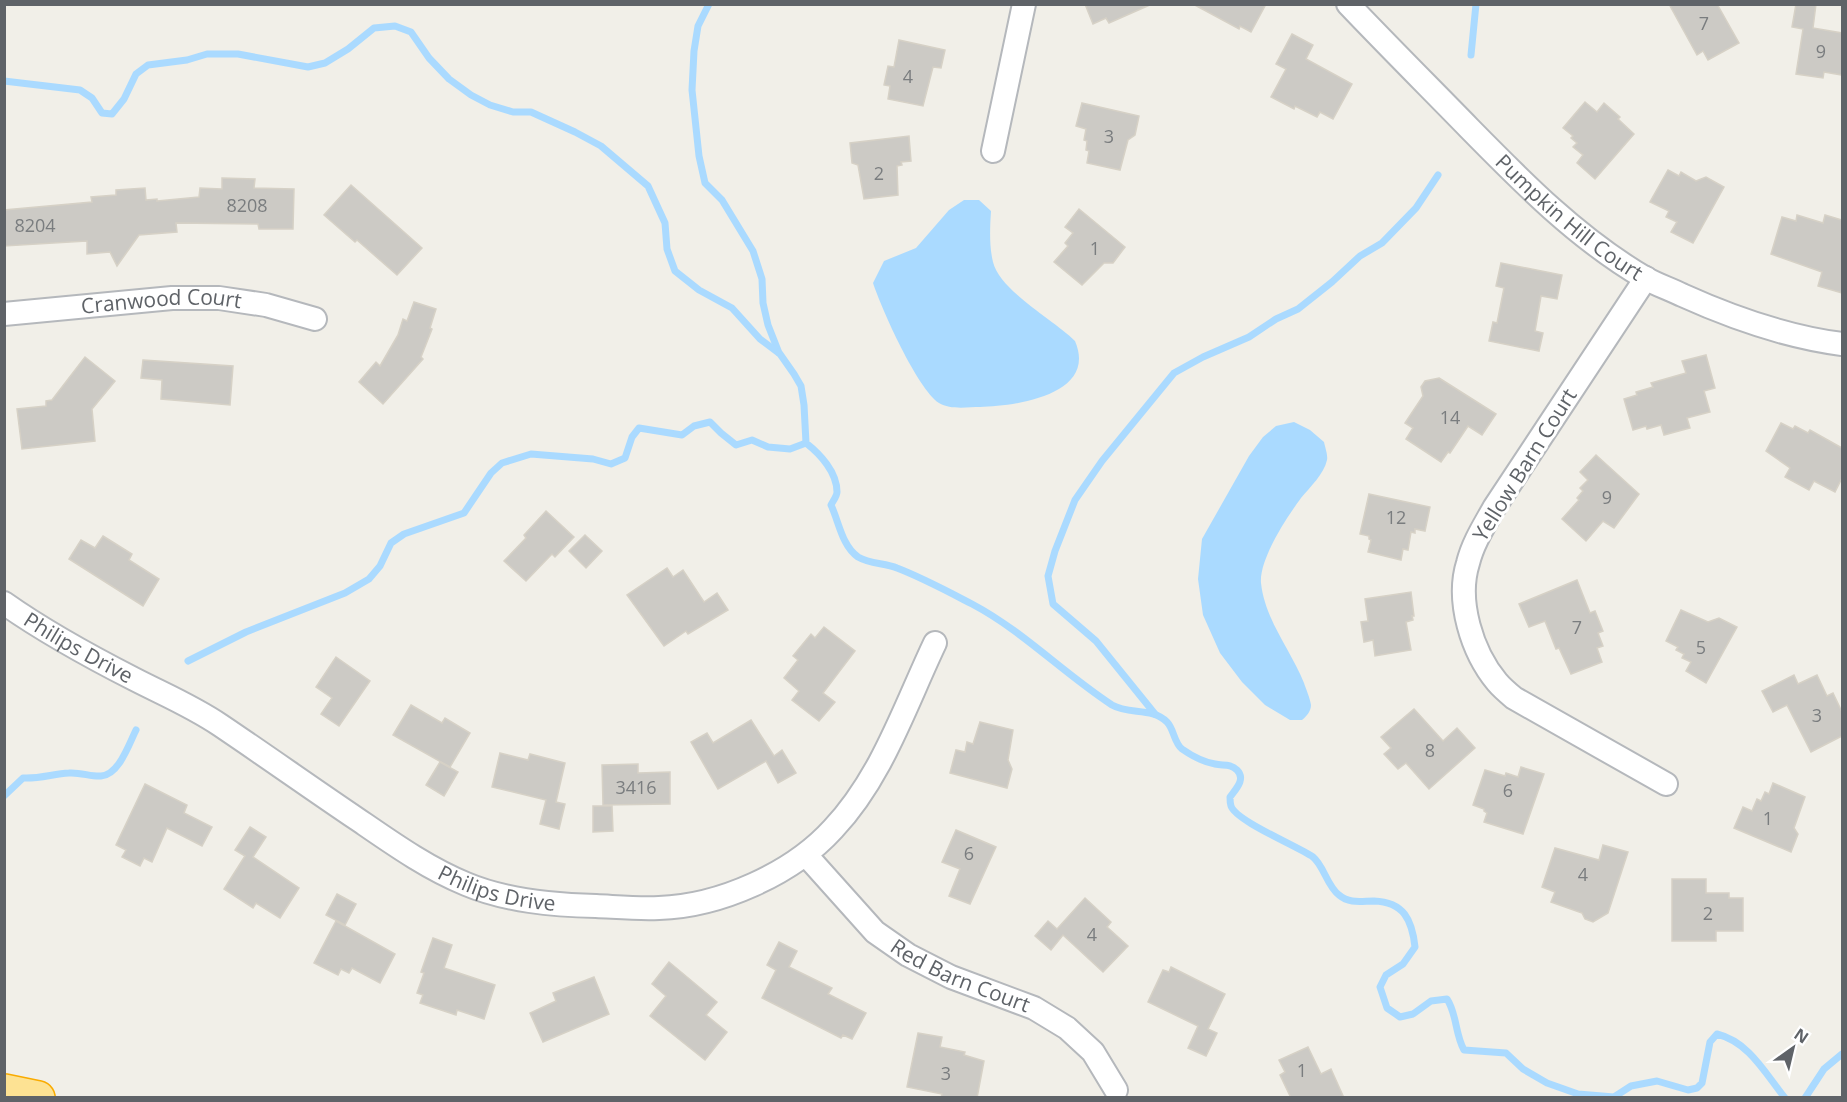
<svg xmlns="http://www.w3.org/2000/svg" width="1847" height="1102" viewBox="0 0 1847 1102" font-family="'Open Sans',sans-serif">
<rect width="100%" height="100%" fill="#f1efe8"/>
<!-- water -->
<g fill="#aadaff">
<path d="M964 200H979L991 211C990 227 989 246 993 262 1000 291 1054 320 1075 341 1098 395 1016 406 980 407 968 407 950 410 939 403 917 388 882 310 873 283L884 261 916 248 949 210Z"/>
<path d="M1294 422 1310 430 1324 442C1325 447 1328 455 1327 460 1324 474 1310 487 1301 498 1287 517 1259 559 1261 583 1265 620 1291 650 1304 683 1306 689 1310 698 1311 705 1311 711 1307 716 1302 720H1290L1265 705 1242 682 1220 653 1203 615 1198 579 1202 539 1249 456 1263 437 1276 426Z"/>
</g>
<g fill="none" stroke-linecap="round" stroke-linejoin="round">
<!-- stream -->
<g stroke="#aadaff" stroke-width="7">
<path d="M709 4 698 26 694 51 692 90 699 156 705 183 722 200 753 251 762 279 763 303 768 325 779 353"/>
<path d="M1471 55 1476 4"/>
<path d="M4 81 80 90 92 98 102 113 112 114 124 99 136 74 148 65 187 60 207 54H238L308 67 325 63 348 49 374 28 395 26 411 32 429 58 449 79 471 95 490 105 513 112H531L575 132 601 146 648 186 665 223 667 249 675 271 699 290 732 308 760 339 780 354 794 374 801 386 804 405 806 443C820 454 837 472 837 492 837 496 833 501 831 505 839 522 842 546 858 557 870 564 885 563 897 568 923 578 947 591 972 604 1023 631 1063 673 1112 705 1129 715 1152 707 1167 722 1174 729 1174 743 1182 749 1192 756 1204 762 1215 764 1223 766 1230 763 1237 770 1246 779 1236 789 1230 797 1230 800 1230 803 1231 806 1236 821 1297 846 1313 857 1324 866 1327 886 1339 895 1350 904 1361 901 1374 901 1404 902 1412 920 1415 947L1403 964 1386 975 1380 987 1387 1008 1400 1017 1413 1014 1431 1001 1447 999C1457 1014 1455 1034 1464 1050L1506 1053 1523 1069 1547 1083 1578 1094 1614 1097 1631 1086 1657 1081 1688 1090 1697 1088 1702 1083 1710 1042 1717 1034C1749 1042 1765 1073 1785 1098"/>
<path d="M188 661 246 632 345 593 369 579 380 566 391 543 404 534 464 513 491 473 502 463 531 454 593 459 611 464 625 458 632 437 639 428 682 435 694 426 710 422 721 433 736 445 752 440 768 447 790 449 806 443"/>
<path d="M1155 714 1096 641 1053 604 1048 576 1055 551 1075 500 1102 461 1174 373 1203 357 1249 337 1276 319 1298 309 1332 282 1360 256 1382 243 1416 208 1438 175"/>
<path d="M4 796 23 778C39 779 53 774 69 773 80 772 92 777 101 776 119 775 129 744 136 730"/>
<path d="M1805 1098 1824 1069 1842 1054"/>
</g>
</g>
<!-- building -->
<g fill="#cccac5" stroke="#d6d1c6" stroke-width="1.5">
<path d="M1085 4H1152L1109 23 1106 18 1093 24Z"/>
<path d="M1193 4H1266L1251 32 1240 26 1239 29Z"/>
<path d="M1669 4H1717L1739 43 1708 60 1703 51 1697 55Z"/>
<path d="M1796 4H1816L1813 28 1842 33V75L1824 72 1823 78 1796 74 1803 29 1792 27Z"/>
<path d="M1292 34 1313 45 1306 59 1352 84 1333 119 1320 112 1317 117 1295 106 1294 109 1271 97 1286 69 1276 64Z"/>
<path d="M899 40 945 50 941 68 933 67 923 106 888 99 890 86 884 85 888 66 894 67Z"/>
<path d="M1585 102 1597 112 1604 103 1620 117 1618 119 1634 134 1595 179 1577 163 1583 155 1573 147 1577 143 1571 138 1573 136 1563 128Z"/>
<path d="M1082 103 1139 116 1135 135 1128 140 1120 170 1087 163 1089 151 1086 150 1087 141 1084 140 1086 129 1076 126Z"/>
<path d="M909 136 911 161 901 162 902 165 897 166 898 195 864 199 858 165 852 163 850 143Z"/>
<path d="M1668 170 1679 176 1681 172 1696 181 1706 177 1724 187 1693 243 1671 232 1677 222 1666 217 1669 211 1650 202Z"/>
<path d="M222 178 255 179 254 188 294 189 293 229H259L258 224 176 223 177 232 139 235 117 266 110 252 87 254V241L4 246V210L92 202 91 197 116 195V190L145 188 146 200 157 199V201L199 197 200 188 222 189Z"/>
<path d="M351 185 422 248 397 275 357 240 355 242 324 215Z"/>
<path d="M1079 209 1125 247 1113 263H1104L1082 285 1054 262 1068 246 1065 243 1073 233 1065 227Z"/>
<path d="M1797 215 1823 223 1825 215 1842 220V293L1818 286 1822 272 1771 254 1782 217 1796 221Z"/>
<path d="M1501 263 1562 275 1557 299 1541 296 1535 331 1543 333 1539 351 1489 341 1493 322 1497 323 1504 288 1496 286Z"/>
<path d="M414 302 436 309 430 328 432 329 421 357 423 359 383 404 359 382 376 362 380 366 398 335 403 319 407 321Z"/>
<path d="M1706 355 1715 388 1704 391 1710 412 1687 418 1690 428 1664 435 1661 425 1647 429 1646 426 1633 430 1624 399 1637 395 1636 392 1653 387 1651 383 1686 373 1682 361Z"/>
<path d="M85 357 115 381 92 409 95 441 22 449 17 409 46 406V401L52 400Z"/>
<path d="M143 360 233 366 230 405 161 399 162 380 141 378Z"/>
<path d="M1439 378 1496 414 1482 435 1468 426 1450 453 1448 452 1441 462 1406 439 1413 428 1405 423 1423 396 1421 387 1425 381Z"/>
<path d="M1781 423 1793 429 1795 426 1808 433 1810 430 1842 448V478L1835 492 1814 481 1809 490 1785 477 1790 468 1766 451Z"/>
<path d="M1596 455 1639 494 1614 528 1603 521 1586 541 1562 519 1579 500 1577 498 1583 491 1580 488 1588 480 1580 472Z"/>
<path d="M1369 494 1430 507 1425 531 1415 529V533L1411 532 1408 550 1403 549 1401 560 1368 552 1371 540 1369 539V536L1360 534Z"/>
<path d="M546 511 574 537 555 557 552 554 526 581 504 561 526 538 524 535Z"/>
<path d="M585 535 602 551 586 568 569 551Z"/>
<path d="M103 536 132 554 129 560 159 579 143 606 69 559 81 540 95 548Z"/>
<path d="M667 568 673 577 683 570 704 602 717 593 728 610 688 634 686 631 664 646 627 595Z"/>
<path d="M1577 580 1590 613 1595 611 1603 631 1598 633 1603 646 1597 648 1602 662 1571 674 1559 648 1556 649 1545 621 1529 627 1519 604Z"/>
<path d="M1411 592 1414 616H1412L1413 620 1406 622 1411 650 1375 656 1373 640 1364 642 1361 622 1368 621 1365 599Z"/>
<path d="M1681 610 1708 622 1719 618 1737 627 1706 683 1686 671 1691 662 1682 658 1684 654 1676 650 1678 647 1666 641Z"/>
<path d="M824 627 855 651 823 693 835 702 819 721 792 700 799 691 784 678 798 660 793 656 811 634 815 638Z"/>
<path d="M336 657 370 681 339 726 321 714 332 698 316 687Z"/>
<path d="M1794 675 1798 684 1817 675 1827 696 1833 693 1842 712V736L1811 752 1787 705 1773 712 1762 691Z"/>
<path d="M411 705 442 723 445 718 470 733 450 767 393 735Z"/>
<path d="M1414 709 1443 741 1457 728 1475 748 1429 789 1406 763 1398 769 1384 754 1391 748 1381 737Z"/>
<path d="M751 720 774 756 782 750 796 773 778 783 766 761 718 789 691 742 707 733 713 743Z"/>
<path d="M980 722 1013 730 1008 760 1012 769 1007 788 950 773 956 750 965 752 967 742 973 744Z"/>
<path d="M500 753 528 760 530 754 565 763 556 802 565 804 559 829 540 824 546 800 492 787Z"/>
<path d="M440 762 458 772 444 796 426 785Z"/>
<path d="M638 764V773L670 772V804L603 805 602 765Z"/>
<path d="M1521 767 1544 774 1523 834 1484 822 1487 813 1484 811V809L1473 805 1485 770 1505 776 1506 773 1518 777Z"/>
<path d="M1773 783 1805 797 1794 828 1798 834 1791 852 1734 828 1743 807 1752 811 1757 799 1761 801 1765 792 1769 794Z"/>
<path d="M145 784 187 805 184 813 212 827 202 846 167 828 152 862 144 858 140 866 122 857 126 850 116 845Z"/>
<path d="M593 806H612L613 831 593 832Z"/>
<path d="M250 827 266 837 253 857 299 888 280 918 256 903 253 908 224 889 245 856 235 850Z"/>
<path d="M956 830 996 847 970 904 949 896 960 869 942 862Z"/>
<path d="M1603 845 1628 852 1608 913 1593 922 1585 919 1582 913 1551 902 1555 892 1542 887 1555 848 1599 860Z"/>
<path d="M1672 879H1706V893H1729V898H1743V931H1716V941H1672Z"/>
<path d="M337 894 356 904 345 925 326 915Z"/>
<path d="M1085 898 1111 922 1107 927 1128 946 1103 972 1063 935 1051 950 1035 936 1048 921 1057 929Z"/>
<path d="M336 921 395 954 380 983 352 968 349 973 341 969 338 975 314 963Z"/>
<path d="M433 938 452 945 444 968 495 985 484 1019 457 1010 456 1015 420 1003 423 995 417 993 424 973 421 972Z"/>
<path d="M779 942 797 951 789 967 832 988 828 994 866 1013 852 1039 843 1035 841 1038 762 998 776 970 767 965Z"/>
<path d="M669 962 717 1002 706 1015 727 1032 705 1060 650 1016 666 996 652 984Z"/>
<path d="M1171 967 1225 994 1208 1029 1217 1033 1206 1056 1188 1048 1198 1026 1148 1002 1163 970 1169 972Z"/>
<path d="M594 977 609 1014 543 1042 530 1013 556 1001 553 993Z"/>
<path d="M918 1033 942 1037 940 1047 965 1052 964 1055 984 1061 977 1098H941L942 1094 907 1087Z"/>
<path d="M1308 1047 1321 1074 1331 1069 1344 1098H1291L1280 1075 1285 1072 1279 1060Z"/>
</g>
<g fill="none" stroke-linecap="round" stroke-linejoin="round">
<defs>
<g id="minor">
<path id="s1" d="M1348 4C1388 46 1429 87 1469 128 1523 183 1578 239 1645 278 1657 285 1670 289 1682 295 1733 318 1787 337 1842 344"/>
<path d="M993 151 1024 4"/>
<path d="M1646 278 1494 508C1484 526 1473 543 1468 563 1456 601 1472 652 1497 682 1502 688 1508 693 1514 698L1666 784"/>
<path id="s2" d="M4 314 172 298H219L266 305 315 319"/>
<path id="s3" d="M4 603C45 632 89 656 134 679 163 694 192 706 220 725 266 756 311 788 357 819 392 843 427 868 466 884 506 901 553 905 596 906 617 907 638 909 659 908 720 906 792 874 833 829 882 777 905 706 935 643"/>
<path id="s4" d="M806 855 875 932 908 955 951 977 1034 1008 1067 1028 1093 1052 1116 1090"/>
</g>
<path id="highway" d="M4 1091 38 1098"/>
</defs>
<!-- minor casing -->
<use href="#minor" stroke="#b5b8bc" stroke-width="26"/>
<!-- highway casing -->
<use href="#highway" stroke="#f9ab00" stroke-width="36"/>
<!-- minor -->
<use href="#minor" stroke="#fff" stroke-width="22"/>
<!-- highway -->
<use href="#highway" stroke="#fde293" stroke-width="33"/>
</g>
<g text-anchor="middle" stroke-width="6" stroke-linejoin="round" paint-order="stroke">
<!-- number labels -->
<g font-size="18" fill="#7a7d7f">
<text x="1704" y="30">7</text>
<text x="1821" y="58">9</text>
<text x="908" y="83">4</text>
<text x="1109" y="143">3</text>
<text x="879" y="180">2</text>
<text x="247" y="212">8208</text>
<text x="35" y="232">8204</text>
<text x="1095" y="255">1</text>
<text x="1450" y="424">14</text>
<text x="1607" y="504">9</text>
<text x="1396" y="524">12</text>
<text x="1577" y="634">7</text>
<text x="1701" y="654">5</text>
<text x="1817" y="722">3</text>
<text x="1430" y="757">8</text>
<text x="636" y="794">3416</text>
<text x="1508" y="797">6</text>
<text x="1768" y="825">1</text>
<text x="969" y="860">6</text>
<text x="1583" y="881">4</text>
<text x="1708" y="920">2</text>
<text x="1092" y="941">4</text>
<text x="1302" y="1077">1</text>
<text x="946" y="1080">3</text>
</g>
<!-- street labels -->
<g font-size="21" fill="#5f6368" stroke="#fff">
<text dy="7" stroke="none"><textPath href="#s1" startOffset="308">Pumpkin Hill Court</textPath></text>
<text dy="7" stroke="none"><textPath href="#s2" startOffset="158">Cranwood Court</textPath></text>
<text transform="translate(1525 465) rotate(-58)" y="7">Yellow Barn Court</text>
<text dy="7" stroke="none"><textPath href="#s3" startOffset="87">Philips Drive</textPath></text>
<text dy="7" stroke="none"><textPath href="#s3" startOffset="573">Philips Drive</textPath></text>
<text dy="7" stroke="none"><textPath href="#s4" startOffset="200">Red Barn Court</textPath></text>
</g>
</g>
<!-- border -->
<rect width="1847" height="1102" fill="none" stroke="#5f6368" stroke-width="12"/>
<!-- north arrow -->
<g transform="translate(1793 1048) rotate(34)" stroke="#ffffff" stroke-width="4.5" paint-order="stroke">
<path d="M0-4.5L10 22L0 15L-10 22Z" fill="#5f6368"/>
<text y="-9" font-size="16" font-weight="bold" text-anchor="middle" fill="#5f6368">N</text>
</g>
</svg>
